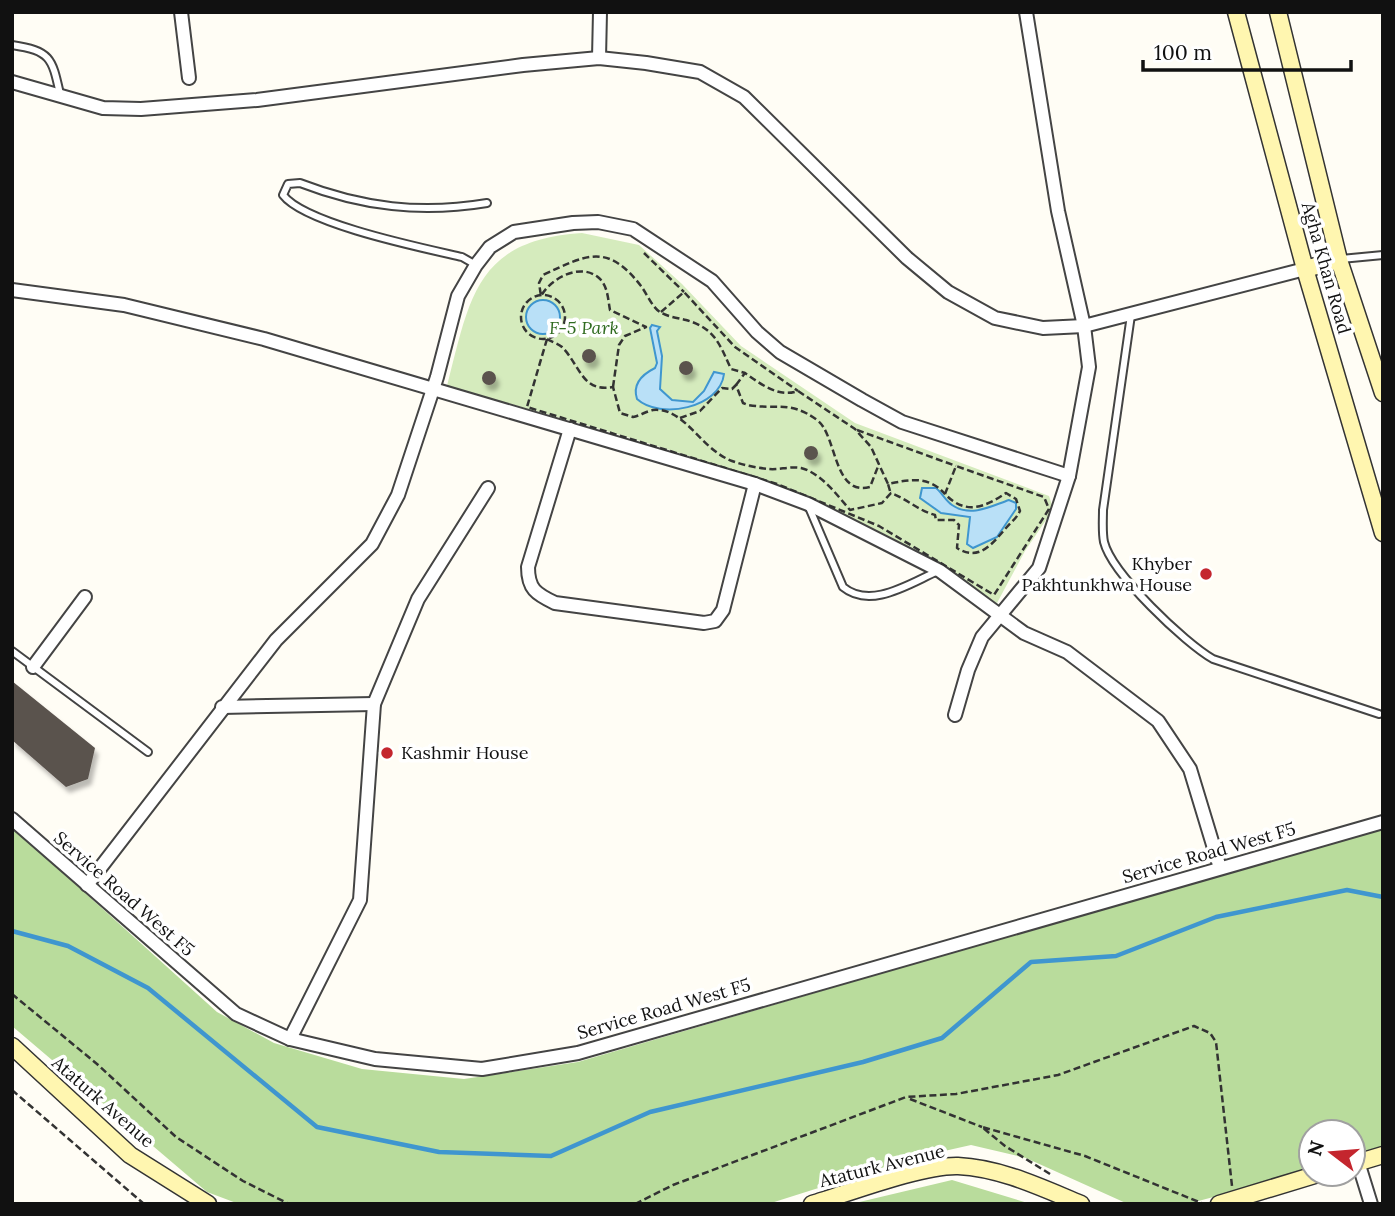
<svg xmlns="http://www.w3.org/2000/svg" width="1395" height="1216" viewBox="0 0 1395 1216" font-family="Lora,serif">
<defs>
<filter id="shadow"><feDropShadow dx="3.5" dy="6" stdDeviation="2" flood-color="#0004"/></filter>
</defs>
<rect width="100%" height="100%" fill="#fffdf5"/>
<!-- green -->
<path fill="#d5ebbd" d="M582 233 639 245 682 284 741 346 855 423 1049 496 1052 505 1050 514 1025 551 997 603C961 581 926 556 888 536 750 465 595 429 447 386 470 297 476 240 582 233Z"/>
<!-- forest -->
<g fill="#b9dc9c">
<path d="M12 827 217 1012 274 1043 362 1069 464 1079 578 1062 1383 827V1151L1353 1159V1132H1311V1171L1187 1204H1128L1026 1158 971 1145 913 1158 768 1204H239L207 1192 12 1026Z"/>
<path d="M952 1180 1031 1204H851Z"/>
</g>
<!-- water -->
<g fill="#b9e0f7" stroke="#3f96cf" stroke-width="2">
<circle cx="543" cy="317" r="17"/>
<path d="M652 325 660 327 657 331 662 356 660 389 672 400 693 402 704 391 714 372 724 374C720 408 660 420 637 399 632 384 643 374 655 368L657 363 650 328Z"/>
<path d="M922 488H936C942 493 946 501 952 505 971 518 991 506 1009 500L1016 503V509L997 537 973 548 967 544 970 517 941 513 920 498Z"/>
</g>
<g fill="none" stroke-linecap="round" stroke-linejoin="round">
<!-- stream -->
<path stroke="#3f96cf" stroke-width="4.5" d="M12 931 68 946 148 988 317 1127 439 1152 551 1156 650 1112 863 1062 942 1038 1031 962 1116 956 1216 917 1347 890 1383 897"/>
</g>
<!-- building -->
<g fill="#5a524d" filter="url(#shadow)">
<circle cx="589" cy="356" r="7"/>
<circle cx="686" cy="368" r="7"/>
<circle cx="489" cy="378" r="7"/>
<circle cx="811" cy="453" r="7"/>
<path d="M12 681 95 748 88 779 66 787 12 740Z"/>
</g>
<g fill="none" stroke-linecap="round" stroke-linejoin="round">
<defs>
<g id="lane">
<path d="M12 45C51 51 52 58 60 94"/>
<path d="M1341 259 1383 255"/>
<path d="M476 265 462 257C423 248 305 224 283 195L288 184 300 183C362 207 421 214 487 203"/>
<path d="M1131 315 1103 510C1103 520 1102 532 1104 542 1112 574 1185 643 1213 659L1379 714"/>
<path d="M808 505 843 587C871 610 910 583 938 571"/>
<path d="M12 651 148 752"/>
</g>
<g id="street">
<path d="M181 12 189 78"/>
<path d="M599 58 600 12"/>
<path d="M12 82 103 108 141 109 257 100 523 65 599 58 646 63 700 72 744 97 907 258 948 292 995 318 1043 328 1084 326 1305 269"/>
<path d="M12 290 124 305 264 339 755 484 808 504 940 571 1024 633 1067 652 1158 721 1190 769 1220 868"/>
<path d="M570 429 528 567C528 589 536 594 555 603L704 623 715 621 723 610 755 484"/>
<path d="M33 667 85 597"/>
<path d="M222 707 374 704"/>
<path d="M955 715 968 670 982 637 1039 568 1069 476 1089 367 1084 326 1058 211 1026 12"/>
<path d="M12 819 236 1014 290 1039 375 1059 482 1069 578 1053 1383 822"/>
<path d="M87 885 276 640 372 544 398 495 437 377 458 296 476 265 490 247 514 232 573 223 598 222 633 229 712 281 757 332 780 352 862 400 902 422 1069 476"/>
<path d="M290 1039 360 900 374 704 418 599 488 488"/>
<path d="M1358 1162 1371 1204"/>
</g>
<g id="secondary">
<path d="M1236 12 1305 269 1383 533"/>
<path d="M1278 12 1339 260 1383 393"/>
<path d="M1305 269 1339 260"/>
<path d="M12 1046 130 1155 208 1204"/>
<path d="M1353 1164 1383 1155"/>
<path d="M812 1204C849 1193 921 1165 958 1166 1001 1168 1042 1188 1081 1204"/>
<path d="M1219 1204 1318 1174"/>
</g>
</defs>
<!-- lane casing -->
<use href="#lane" stroke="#444" stroke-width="10"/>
<!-- street casing -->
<use href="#street" stroke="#444" stroke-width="16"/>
<!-- secondary casing -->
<use href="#secondary" stroke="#333" stroke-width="19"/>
<!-- path -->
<g stroke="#333" stroke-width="2.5" stroke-dasharray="7 3.5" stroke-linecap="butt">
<path d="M644 253 684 292"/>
<circle cx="543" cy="317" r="22"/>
<path d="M661 312 684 292 735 347 798 391"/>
<path d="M547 339C552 342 559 344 562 347 580 365 582 393 613 387L620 413 633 417C639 416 647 411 653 410 685 407 700 449 732 461 743 465 757 468 769 469 779 470 790 466 801 468 821 473 837 495 850 510L882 503 891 493C907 499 919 511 935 515L936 520H954L959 525 957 548C979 562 992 544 1006 528 1012 521 1016 519 1020 511L1016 499 1006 493C984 508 965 515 945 494L956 466 1044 497 1049 509 994 595 879 526 777 484 527 407Z"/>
<path d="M736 385 745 373C761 384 778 398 798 391L855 429 871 447 888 484"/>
<path d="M613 387 619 345 625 336 646 327 610 310C608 300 608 286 599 278 581 262 551 278 541 296L539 283 543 275C586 255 607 242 641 286 647 294 652 307 660 312 668 317 678 318 686 320 715 328 720 345 731 369L745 373"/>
<path d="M680 418 700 411 722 388 732 389 736 385 743 403 748 405C776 410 790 400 817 420 837 434 833 497 870 487L879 464"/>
<path d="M857 430 956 466"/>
<path d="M890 491 888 484C911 479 929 476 945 494"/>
<path d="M12 994 97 1064 176 1137 243 1181 289 1204"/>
<path d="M12 1090 144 1204"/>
<path d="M910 1099 982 1127"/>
<path d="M1050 1174 1005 1146 982 1127 1085 1156 1204 1204"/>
<path d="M635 1204 673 1185 906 1097 956 1094 1058 1075 1194 1026 1210 1033 1216 1042 1232 1186"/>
<path d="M913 1204H963"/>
</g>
<!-- lane -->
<use href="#lane" stroke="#fff" stroke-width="6"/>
<!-- street -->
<use href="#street" stroke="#fff" stroke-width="12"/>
<!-- secondary -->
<use href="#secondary" stroke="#fff6b0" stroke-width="16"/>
</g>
<!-- markers -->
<g fill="#c4262e" stroke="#fff" stroke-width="2.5">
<circle cx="1206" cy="574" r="7"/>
<circle cx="387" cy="753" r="7"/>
</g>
<g text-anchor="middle" stroke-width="7" stroke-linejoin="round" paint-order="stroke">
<!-- street labels -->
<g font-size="18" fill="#111" stroke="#fff">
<text transform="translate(1326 268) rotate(74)" y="6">Agha Khan Road</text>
<text transform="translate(1209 853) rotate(-16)" y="6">Service Road West F5</text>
<text transform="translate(124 894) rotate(41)" y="6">Service Road West F5</text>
<text transform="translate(664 1009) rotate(-16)" y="6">Service Road West F5</text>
<text transform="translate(103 1102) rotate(41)" y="6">Ataturk Avenue</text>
<text transform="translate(882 1166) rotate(-14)" y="6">Ataturk Avenue</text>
</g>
<!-- park labels -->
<g font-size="18" font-style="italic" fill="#2f6b1f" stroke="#fff">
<text x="584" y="334">F-5 Park</text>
</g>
<!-- poi labels -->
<g font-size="18" fill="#111" stroke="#fff" text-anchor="end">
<text x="1192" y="570">Khyber<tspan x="1192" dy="21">Pakhtunkhwa House</tspan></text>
<text x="401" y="759" text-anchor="start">Kashmir House</text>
</g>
</g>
<!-- border -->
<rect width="1395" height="1216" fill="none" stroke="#111111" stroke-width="28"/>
<!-- north arrow -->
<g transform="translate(1332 1153) rotate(286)"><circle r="33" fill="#ffffff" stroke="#a0a0a0" stroke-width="2"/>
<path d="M0-5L12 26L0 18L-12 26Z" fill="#c4262e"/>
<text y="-10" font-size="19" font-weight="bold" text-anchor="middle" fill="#111111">N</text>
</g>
<!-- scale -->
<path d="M1143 60v10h208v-10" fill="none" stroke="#111111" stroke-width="3.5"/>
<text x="1154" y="60" font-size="21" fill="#111111" stroke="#ffffff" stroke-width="5" paint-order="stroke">100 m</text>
</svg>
